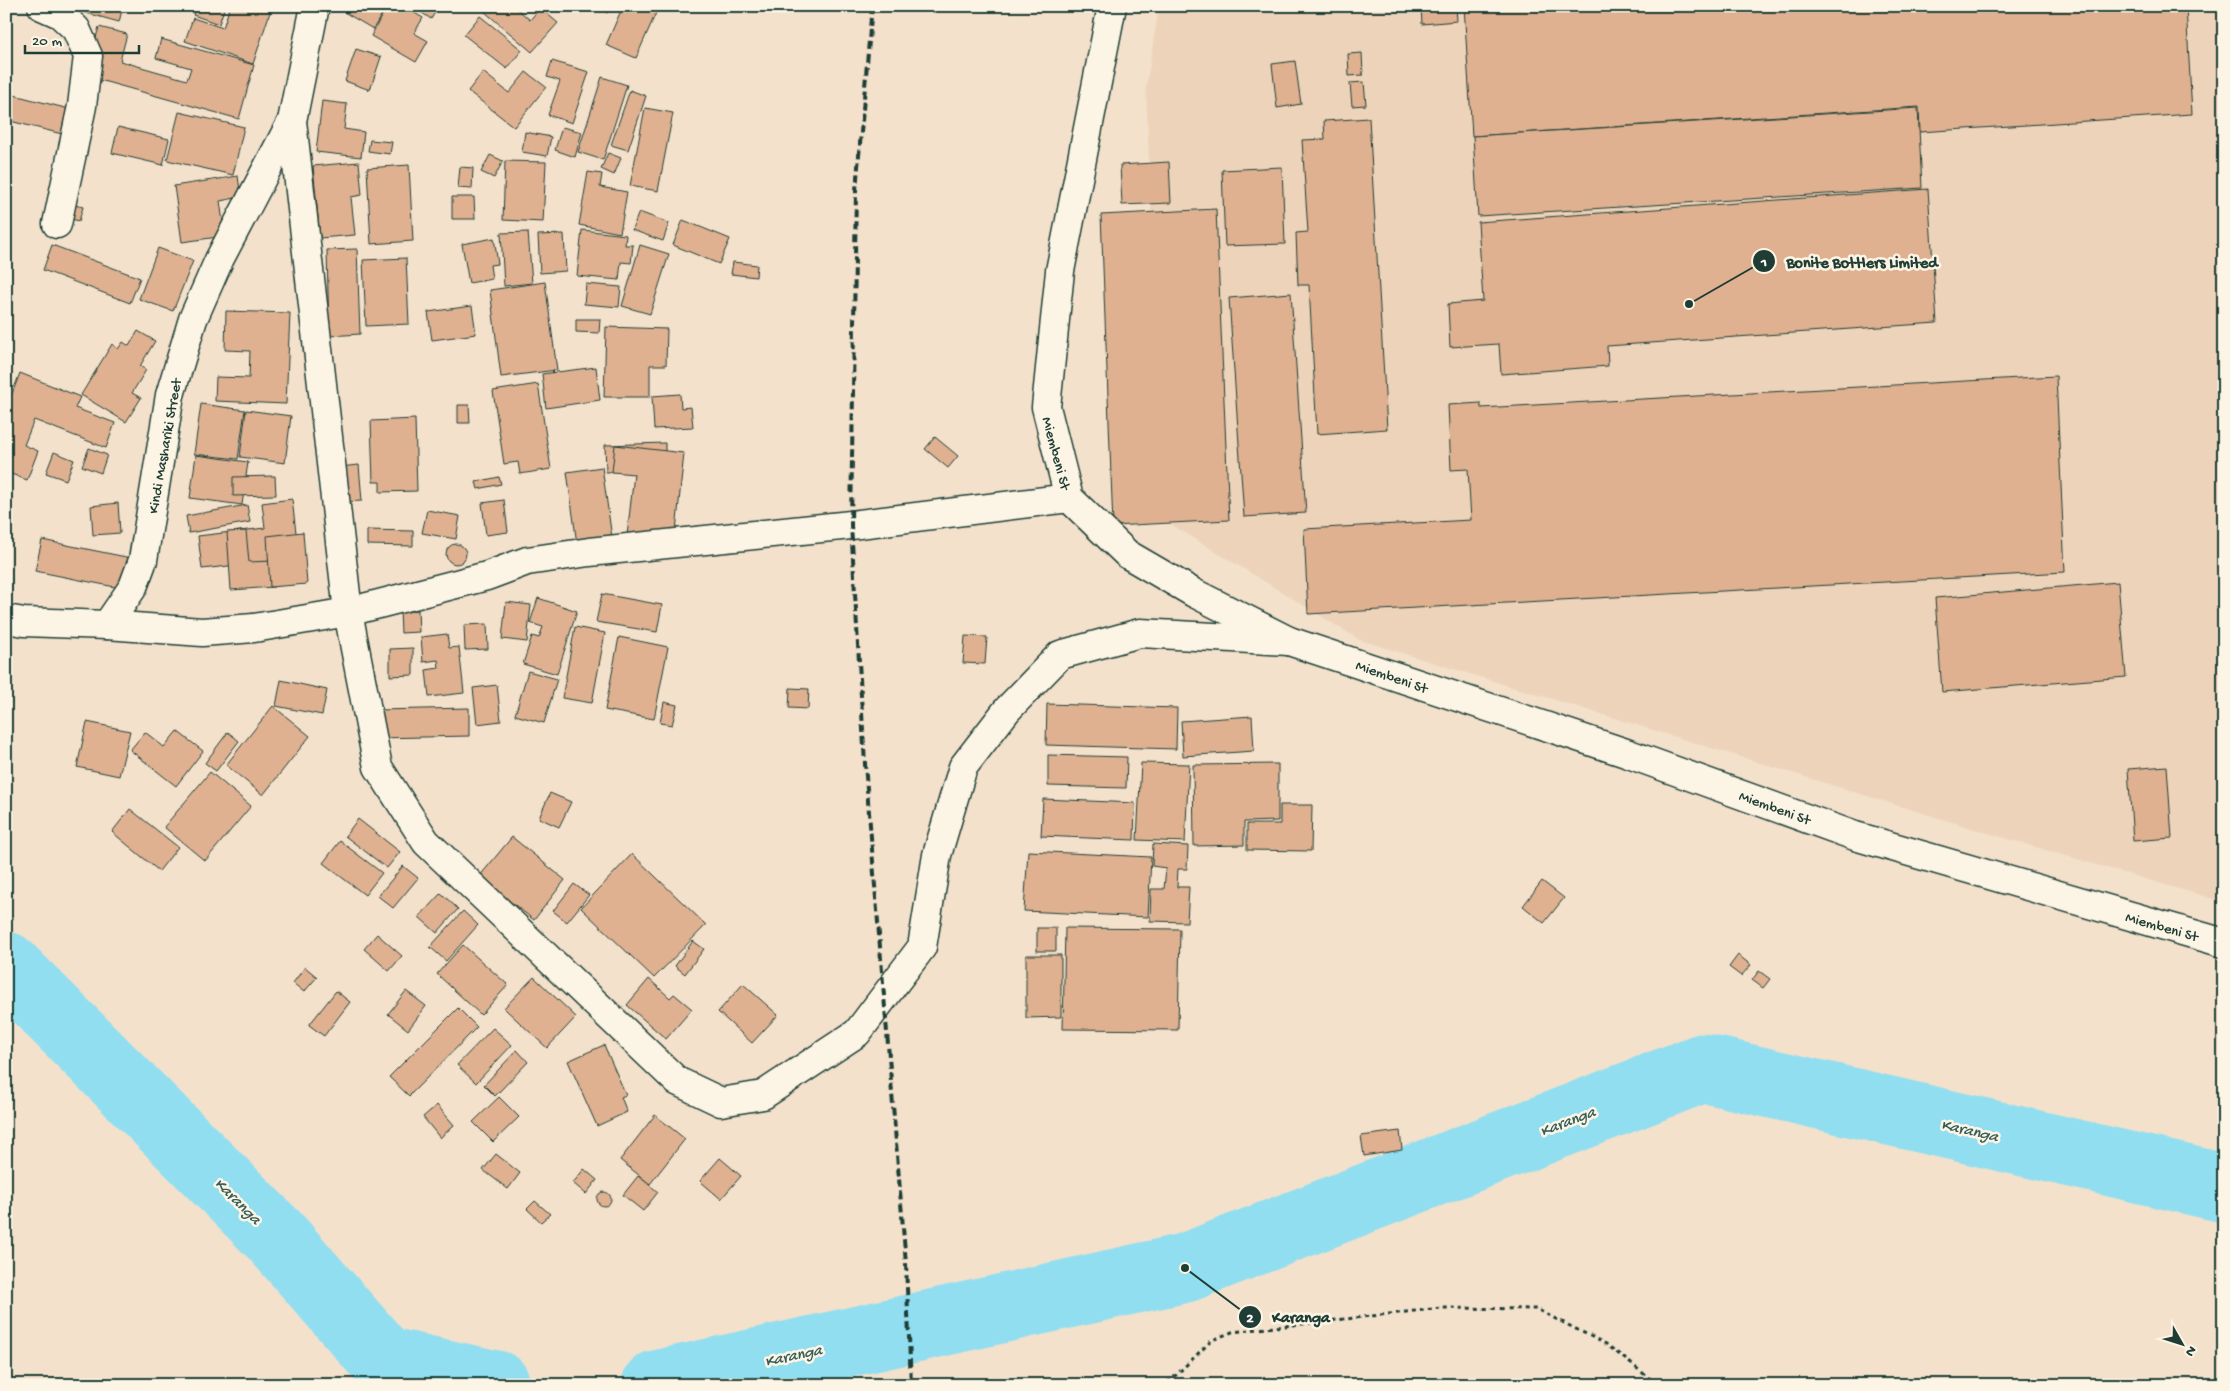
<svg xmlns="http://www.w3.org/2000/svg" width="2230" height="1391" viewBox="0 0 2230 1391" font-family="'Gochi Hand',sans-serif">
<rect width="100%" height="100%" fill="#f3e1cc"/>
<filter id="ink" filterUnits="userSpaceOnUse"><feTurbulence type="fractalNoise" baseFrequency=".02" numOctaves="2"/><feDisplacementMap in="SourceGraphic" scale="10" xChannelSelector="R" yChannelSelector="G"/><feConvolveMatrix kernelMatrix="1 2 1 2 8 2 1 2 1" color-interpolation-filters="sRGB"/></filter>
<g filter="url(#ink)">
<!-- built -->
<path fill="#edd3ba" d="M1159 6H2224V902L1991 834 1360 640 1164 520 1146 88Z"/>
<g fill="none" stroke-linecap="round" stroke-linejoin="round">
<!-- river -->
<g stroke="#91def0" stroke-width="69">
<path d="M6 966 276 1237 384 1361 496 1385"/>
<path d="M656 1385 1185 1268 1703 1068 2224 1188"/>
</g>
</g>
<!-- building -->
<g fill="#dfb190" stroke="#1f3d34">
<path d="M81 6H123L119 22 79 11Z"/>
<path d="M196 6H225L219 24 193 15Z"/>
<path d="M230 6H272L253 64 185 41 193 18 223 28Z"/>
<path d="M348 6H387L373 29 344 12Z"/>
<path d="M387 6H403L423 18 414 33 428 41 416 62 371 36Z"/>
<path d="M412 6H439L431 19Z"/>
<path d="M478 6H514L530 20 540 8 558 23 532 52Z"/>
<path d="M598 6H613L607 13Z"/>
<path d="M623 6H659L636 58 606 45Z"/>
<path d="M1421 6H1456L1457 21 1422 24Z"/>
<path d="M1464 6H2186L2192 114 1920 132 1919 107 1472 136Z"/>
<path d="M480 16 522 50 507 69 464 35Z"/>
<path d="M99 27 127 34 120 61 187 80 191 68 156 58 161 39 254 65 239 119 85 76Z"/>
<path d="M356 49 381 57 370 90 345 81Z"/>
<path d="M1362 53 1363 75 1349 76 1348 54Z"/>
<path d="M552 61 589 72 572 123 548 115 560 81 547 77Z"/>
<path d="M1295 61 1301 104 1277 108 1272 64Z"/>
<path d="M483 72 509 93 526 72 546 87 514 127 468 91Z"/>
<path d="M602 77 627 85 603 160 578 152Z"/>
<path d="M1364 82 1366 105 1352 106 1350 83Z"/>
<path d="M630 90 646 96 628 150 611 145Z"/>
<path d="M6 93 77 111 70 136 6 120Z"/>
<path d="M322 101 347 104 344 129 364 132 361 157 316 152Z"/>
<path d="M645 108 673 113 658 191 630 186Z"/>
<path d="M1918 108 1922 188 1478 216 1473 136Z"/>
<path d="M179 112 244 127 233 175 167 160Z"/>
<path d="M1369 118 1387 429 1317 434 1309 285H1298L1296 233 1308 232 1302 140 1325 139 1324 121Z"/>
<path d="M118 127 169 139 163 165 112 153Z"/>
<path d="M562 127 582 132 575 157 555 150Z"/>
<path d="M525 132 551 137 547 156 522 152Z"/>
<path d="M370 140 392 142 390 154 368 151Z"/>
<path d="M608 153 621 158 614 175 601 169Z"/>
<path d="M490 155 503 161 494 178 481 172Z"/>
<path d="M505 161 546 162 543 222 503 220Z"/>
<path d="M359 162 362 195 351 197 355 235 320 238 313 166Z"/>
<path d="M1169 162 1171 203 1122 205 1120 165Z"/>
<path d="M409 165 413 241 371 244 367 168Z"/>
<path d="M460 167 473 168 472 189 458 188Z"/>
<path d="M1282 167 1285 244 1225 246 1222 170Z"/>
<path d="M588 172 602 174 600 187 627 192 620 233 579 225Z"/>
<path d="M238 176 241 197 220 201 225 236 182 242 174 186Z"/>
<path d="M1928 189 1937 323 1607 346 1608 366 1501 374 1499 344 1450 347 1448 304 1483 301 1478 222Z"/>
<path d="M452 197H474L475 219H452Z"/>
<path d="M67 203 83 207 79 221 64 217Z"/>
<path d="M1216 209 1229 520 1113 526 1101 215Z"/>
<path d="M639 212 669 223 663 241 632 230Z"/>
<path d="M683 220 730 239 719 264 673 245Z"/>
<path d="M582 230 626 235 625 245H633L631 263 621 262 619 280 577 276Z"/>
<path d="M528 232 532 283 504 286 501 233Z"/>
<path d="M564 234 566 271 540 273 538 235Z"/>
<path d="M494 238 498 264 490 265 492 279 469 283 462 244Z"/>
<path d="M52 245 140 278 130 303 43 270Z"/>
<path d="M640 245 669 254 650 314 622 306Z"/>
<path d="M158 248 193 261 173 311 139 299Z"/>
<path d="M357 249 360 334 329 336 327 250Z"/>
<path d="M406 258 409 324 366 326 363 260Z"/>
<path d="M733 262 757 265 756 277 731 274Z"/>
<path d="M545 282 557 370 501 377 490 290Z"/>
<path d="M586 284 621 287 619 307 584 304Z"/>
<path d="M1291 293 1306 513 1244 517 1229 298Z"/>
<path d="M472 306 476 334 432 340 428 312Z"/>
<path d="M226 311 290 313 286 404 215 401 216 377 249 378 250 351 225 350Z"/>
<path d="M576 319H600L599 333 576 332Z"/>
<path d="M606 327 667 329 666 365H650V397H604Z"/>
<path d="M138 331 155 341 140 366 146 370 132 393 141 398 126 422 81 395 112 344 118 349 123 342 129 346Z"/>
<path d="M596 367 600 400 546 408 542 374Z"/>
<path d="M20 373 80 397 75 408 115 423 106 448 34 420 24 445 38 451 27 480 6 472V409Z"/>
<path d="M2056 376 2065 572 1308 614 1304 529 1471 520 1468 469 1451 470 1448 405 1481 403V408Z"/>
<path d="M538 384 551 469 520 474 518 462 504 464 493 391Z"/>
<path d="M680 394 681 408 691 407 693 427 654 429 652 396Z"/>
<path d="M201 404 245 410 238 459 194 454Z"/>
<path d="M458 405H469L470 423H458Z"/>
<path d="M246 410 291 416 285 463 240 457Z"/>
<path d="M415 419 417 491 380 492V482H373L371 421Z"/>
<path d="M935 437 958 456 948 468 925 449Z"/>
<path d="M665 443V469L606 472 605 445Z"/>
<path d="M615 445 684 453 675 541 627 536 634 474 612 472Z"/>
<path d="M89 448 107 455 101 473 82 466Z"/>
<path d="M54 452 74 460 66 480 46 473Z"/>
<path d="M196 455 248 462 242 505 190 498Z"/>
<path d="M359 465 362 501 341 502 339 467Z"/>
<path d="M602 467 612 538 577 544 567 472Z"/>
<path d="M275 476 276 495 233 496V477Z"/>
<path d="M499 477 501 484 478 489 476 482Z"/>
<path d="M292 499 299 558 202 569 198 536 265 528 262 503Z"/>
<path d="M504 500 508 532 486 535 482 503Z"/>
<path d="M118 503 120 533 93 535 91 506Z"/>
<path d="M247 505 250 522 189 533 186 516Z"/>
<path d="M427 510 460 516 456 539 422 533Z"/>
<path d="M367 530 413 531V546L367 545Z"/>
<path d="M246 531 249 562 271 561 274 587 231 590 227 532Z"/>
<path d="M303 532 307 584 270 587 267 536Z"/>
<path d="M42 540 131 558 125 589 35 571Z"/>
<circle cx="456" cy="554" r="10"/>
<path d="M2118 582 2126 677 1942 692 1935 598Z"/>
<path d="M602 594 662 605 657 632 596 622Z"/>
<path d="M538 598 577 611 557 674 523 664 532 636 539 638 543 627 530 623Z"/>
<path d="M506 602 531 605 527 642 502 639Z"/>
<path d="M418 610 419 632 401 633 400 611Z"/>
<path d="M487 624 488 649 465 650 464 625Z"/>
<path d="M575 627 605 633 592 703 562 698Z"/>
<path d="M447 634 449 648 459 647 464 693 429 697 426 670 439 668 438 660 423 662 421 637Z"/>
<path d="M965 636 987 637 985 664 963 663Z"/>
<path d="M619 637 668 647 654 719 605 710Z"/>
<path d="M413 648V675L390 676V649Z"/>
<path d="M528 671 557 679 544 723 515 715Z"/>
<path d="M281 680 327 690 322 715 276 706Z"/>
<path d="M497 685 501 721 477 724 473 688Z"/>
<path d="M790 688 809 689 808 709 789 708Z"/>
<path d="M664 702 677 705 672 725 660 723Z"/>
<path d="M1047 704 1177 708 1176 749 1046 745Z"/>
<path d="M273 706 310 736 263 795 226 765Z"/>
<path d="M469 708V736L378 738 377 710Z"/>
<path d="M1252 716 1254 751 1183 756 1181 721Z"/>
<path d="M87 722 130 731 119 776 77 767Z"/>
<path d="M177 731 203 751 176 786 130 750 145 732 164 747Z"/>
<path d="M228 732 239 741 216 771 205 763Z"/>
<path d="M1048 755 1127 757 1126 788 1048 786Z"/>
<path d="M1141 763 1189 764 1185 842 1137 840Z"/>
<path d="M1278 764V821L1244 822V845L1194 846 1193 765Z"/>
<path d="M2167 766 2172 838 2133 841 2128 769Z"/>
<path d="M210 772 251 806 205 861 164 827Z"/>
<path d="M550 793 571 802 559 827 539 818Z"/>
<path d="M1043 799 1135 803 1134 840 1041 836Z"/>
<path d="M1280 805H1312L1311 851 1247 850V824H1280Z"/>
<path d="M130 809 178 847 159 871 112 832Z"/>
<path d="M358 819 400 852 387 868 345 836Z"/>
<path d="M512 837 565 880 534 920 479 877Z"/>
<path d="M340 841 382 873 365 895 323 863Z"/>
<path d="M1153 844 1188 846 1187 869H1178L1177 887H1189L1187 922 1150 921 1151 889H1164L1166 868 1152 866Z"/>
<path d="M1028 851 1151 857 1148 917 1024 911Z"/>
<path d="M632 854 706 925 654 978 581 908Z"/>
<path d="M403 866 418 878 393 908 378 896Z"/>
<path d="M1542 881 1564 898 1544 923 1523 906Z"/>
<path d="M574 884 589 895 567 922 553 911Z"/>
<path d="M441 893 458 909 437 933 419 917Z"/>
<path d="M463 911 478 925 446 961 430 947Z"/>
<rect x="1037" y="928" width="19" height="23"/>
<path d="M1065 928 1180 929 1178 1030 1063 1029Z"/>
<path d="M377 934 402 956 389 971 364 949Z"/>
<path d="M693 941 704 949 685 974 675 966Z"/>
<path d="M463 945 508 985 481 1015 437 974Z"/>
<path d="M1026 955H1061V1017L1026 1018Z"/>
<path d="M1738 955 1751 965 1741 976 1729 967Z"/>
<path d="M305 967 317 977 304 992 293 983Z"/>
<path d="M1759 971 1770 979 1763 988 1752 980Z"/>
<path d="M534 977 576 1017 547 1048 504 1008Z"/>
<path d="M649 979 670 998 674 994 692 1009 666 1039 627 1005Z"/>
<path d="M743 984 778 1015 752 1043 718 1012Z"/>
<path d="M336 991 350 1002 324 1036 309 1025Z"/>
<path d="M406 991 426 1006 408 1030 388 1014Z"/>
<path d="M458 1008 477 1027 409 1096 389 1077Z"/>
<path d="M493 1028 512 1045 476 1083 457 1065Z"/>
<path d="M604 1045 626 1095 621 1097 627 1112 597 1126 568 1061Z"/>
<path d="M517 1050 528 1062 495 1096 484 1085Z"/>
<path d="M499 1097 519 1117 493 1142 473 1122Z"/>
<path d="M437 1105 454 1125 440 1138 423 1117Z"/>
<path d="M655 1115 685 1139 650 1184 620 1160Z"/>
<path d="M1400 1131 1402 1150 1364 1156 1361 1136Z"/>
<path d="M496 1154 520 1173 508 1189 483 1170Z"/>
<path d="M720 1158 741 1176 721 1199 700 1181Z"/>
<path d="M584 1169 597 1180 586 1194 573 1183Z"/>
<path d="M638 1176 658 1192 643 1211 623 1195Z"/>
<circle cx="604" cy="1199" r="7"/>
<path d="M535 1201 550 1214 541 1222 527 1209Z"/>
</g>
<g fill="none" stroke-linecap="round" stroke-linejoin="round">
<defs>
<g id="street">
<path d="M42 6 60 14 76 29 88 56 82 106 57 224"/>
<path d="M315 6 292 121 348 612 378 767 426 842 677 1081 721 1102 763 1095 857 1033 922 947 937 855 963 767 1007 710 1060 655 1140 633 1289 641"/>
<path d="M1112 6 1060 271 1046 407 1069 498 1127 554 1194 593 1289 641 1626 753 1855 836 2224 943"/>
<path d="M6 619 24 622 107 625 133 587 143 560 170 395 193 319 219 260 292 121"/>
<path d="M107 625 202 632 254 628 348 612 487 576 527 561 589 552 851 525 1069 498"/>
</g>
</defs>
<!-- street casing -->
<use href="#street" stroke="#1f3d34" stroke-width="31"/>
<!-- path -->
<path stroke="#1f3d34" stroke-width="3" stroke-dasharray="4 4" stroke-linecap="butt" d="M1160 1385 1171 1380 1212 1340 1232 1332 1441 1308 1536 1309 1606 1344 1658 1385"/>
<!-- street -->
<use href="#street" stroke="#fcf5e5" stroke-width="28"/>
<!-- rail -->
<path stroke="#1f3d34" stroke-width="4" stroke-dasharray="8 4" stroke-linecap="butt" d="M872 6 856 190 851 525 865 764 906 1264 911 1385"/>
</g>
</g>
<g text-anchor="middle" stroke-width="5" stroke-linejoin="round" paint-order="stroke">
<!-- street labels -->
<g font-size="15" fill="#1f3d34" stroke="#fcf5e5">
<text transform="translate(164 446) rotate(-80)" y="5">Kindi Mashariki Street</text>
<text transform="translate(1057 453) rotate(75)" y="5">Miembeni St</text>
<text transform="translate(1392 676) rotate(19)" y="5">Miembeni St</text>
<text transform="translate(1775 807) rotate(20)" y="5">Miembeni St</text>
<text transform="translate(2162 926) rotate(16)" y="5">Miembeni St</text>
</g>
<!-- water labels -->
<g font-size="16" font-style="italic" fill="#365d5a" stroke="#fcf5e5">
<text transform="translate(1567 1120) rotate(-21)" y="6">Karanga</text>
<text transform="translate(1970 1129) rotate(13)" y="6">Karanga</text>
<text transform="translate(239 1200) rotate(45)" y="6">Karanga</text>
<text transform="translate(793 1354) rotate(-12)" y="6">Karanga</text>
</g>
</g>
<!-- callouts -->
<path fill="none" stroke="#1f3d34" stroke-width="2" d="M1689 304L1764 261M1185 1268L1250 1317"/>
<g fill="#1f3d34" stroke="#fcf5e5" stroke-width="2">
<circle cx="1689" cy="304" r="5"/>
<circle cx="1185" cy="1268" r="5"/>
<circle cx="1764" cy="261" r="12"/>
<circle cx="1250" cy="1317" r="12"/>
</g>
<g font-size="15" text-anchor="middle" font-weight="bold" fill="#fff">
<text x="1764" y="266">1</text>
<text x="1250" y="1322">2</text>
</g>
<g font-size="16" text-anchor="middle" font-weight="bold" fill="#1f3d34" stroke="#fcf5e5" stroke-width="5" stroke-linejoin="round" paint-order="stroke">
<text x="1862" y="267">Bonite Bottlers Limited</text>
<text x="1301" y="1322">Karanga</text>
</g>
<!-- margin -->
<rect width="2230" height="1391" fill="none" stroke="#fcf5e5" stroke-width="25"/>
<rect x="12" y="12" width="2205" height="1366" fill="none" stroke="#1f3d34" stroke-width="2" filter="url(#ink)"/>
<!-- north arrow -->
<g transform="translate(2182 1344) rotate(129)" stroke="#fcf5e5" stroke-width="4" paint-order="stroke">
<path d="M0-4L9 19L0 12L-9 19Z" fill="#1f3d34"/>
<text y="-8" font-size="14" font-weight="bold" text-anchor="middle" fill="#1f3d34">N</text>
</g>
<!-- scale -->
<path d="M25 45v8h114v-8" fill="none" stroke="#1f3d34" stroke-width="2.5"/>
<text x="32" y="45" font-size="15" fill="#1f3d34" stroke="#fcf5e5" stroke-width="4" paint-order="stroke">20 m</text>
</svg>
